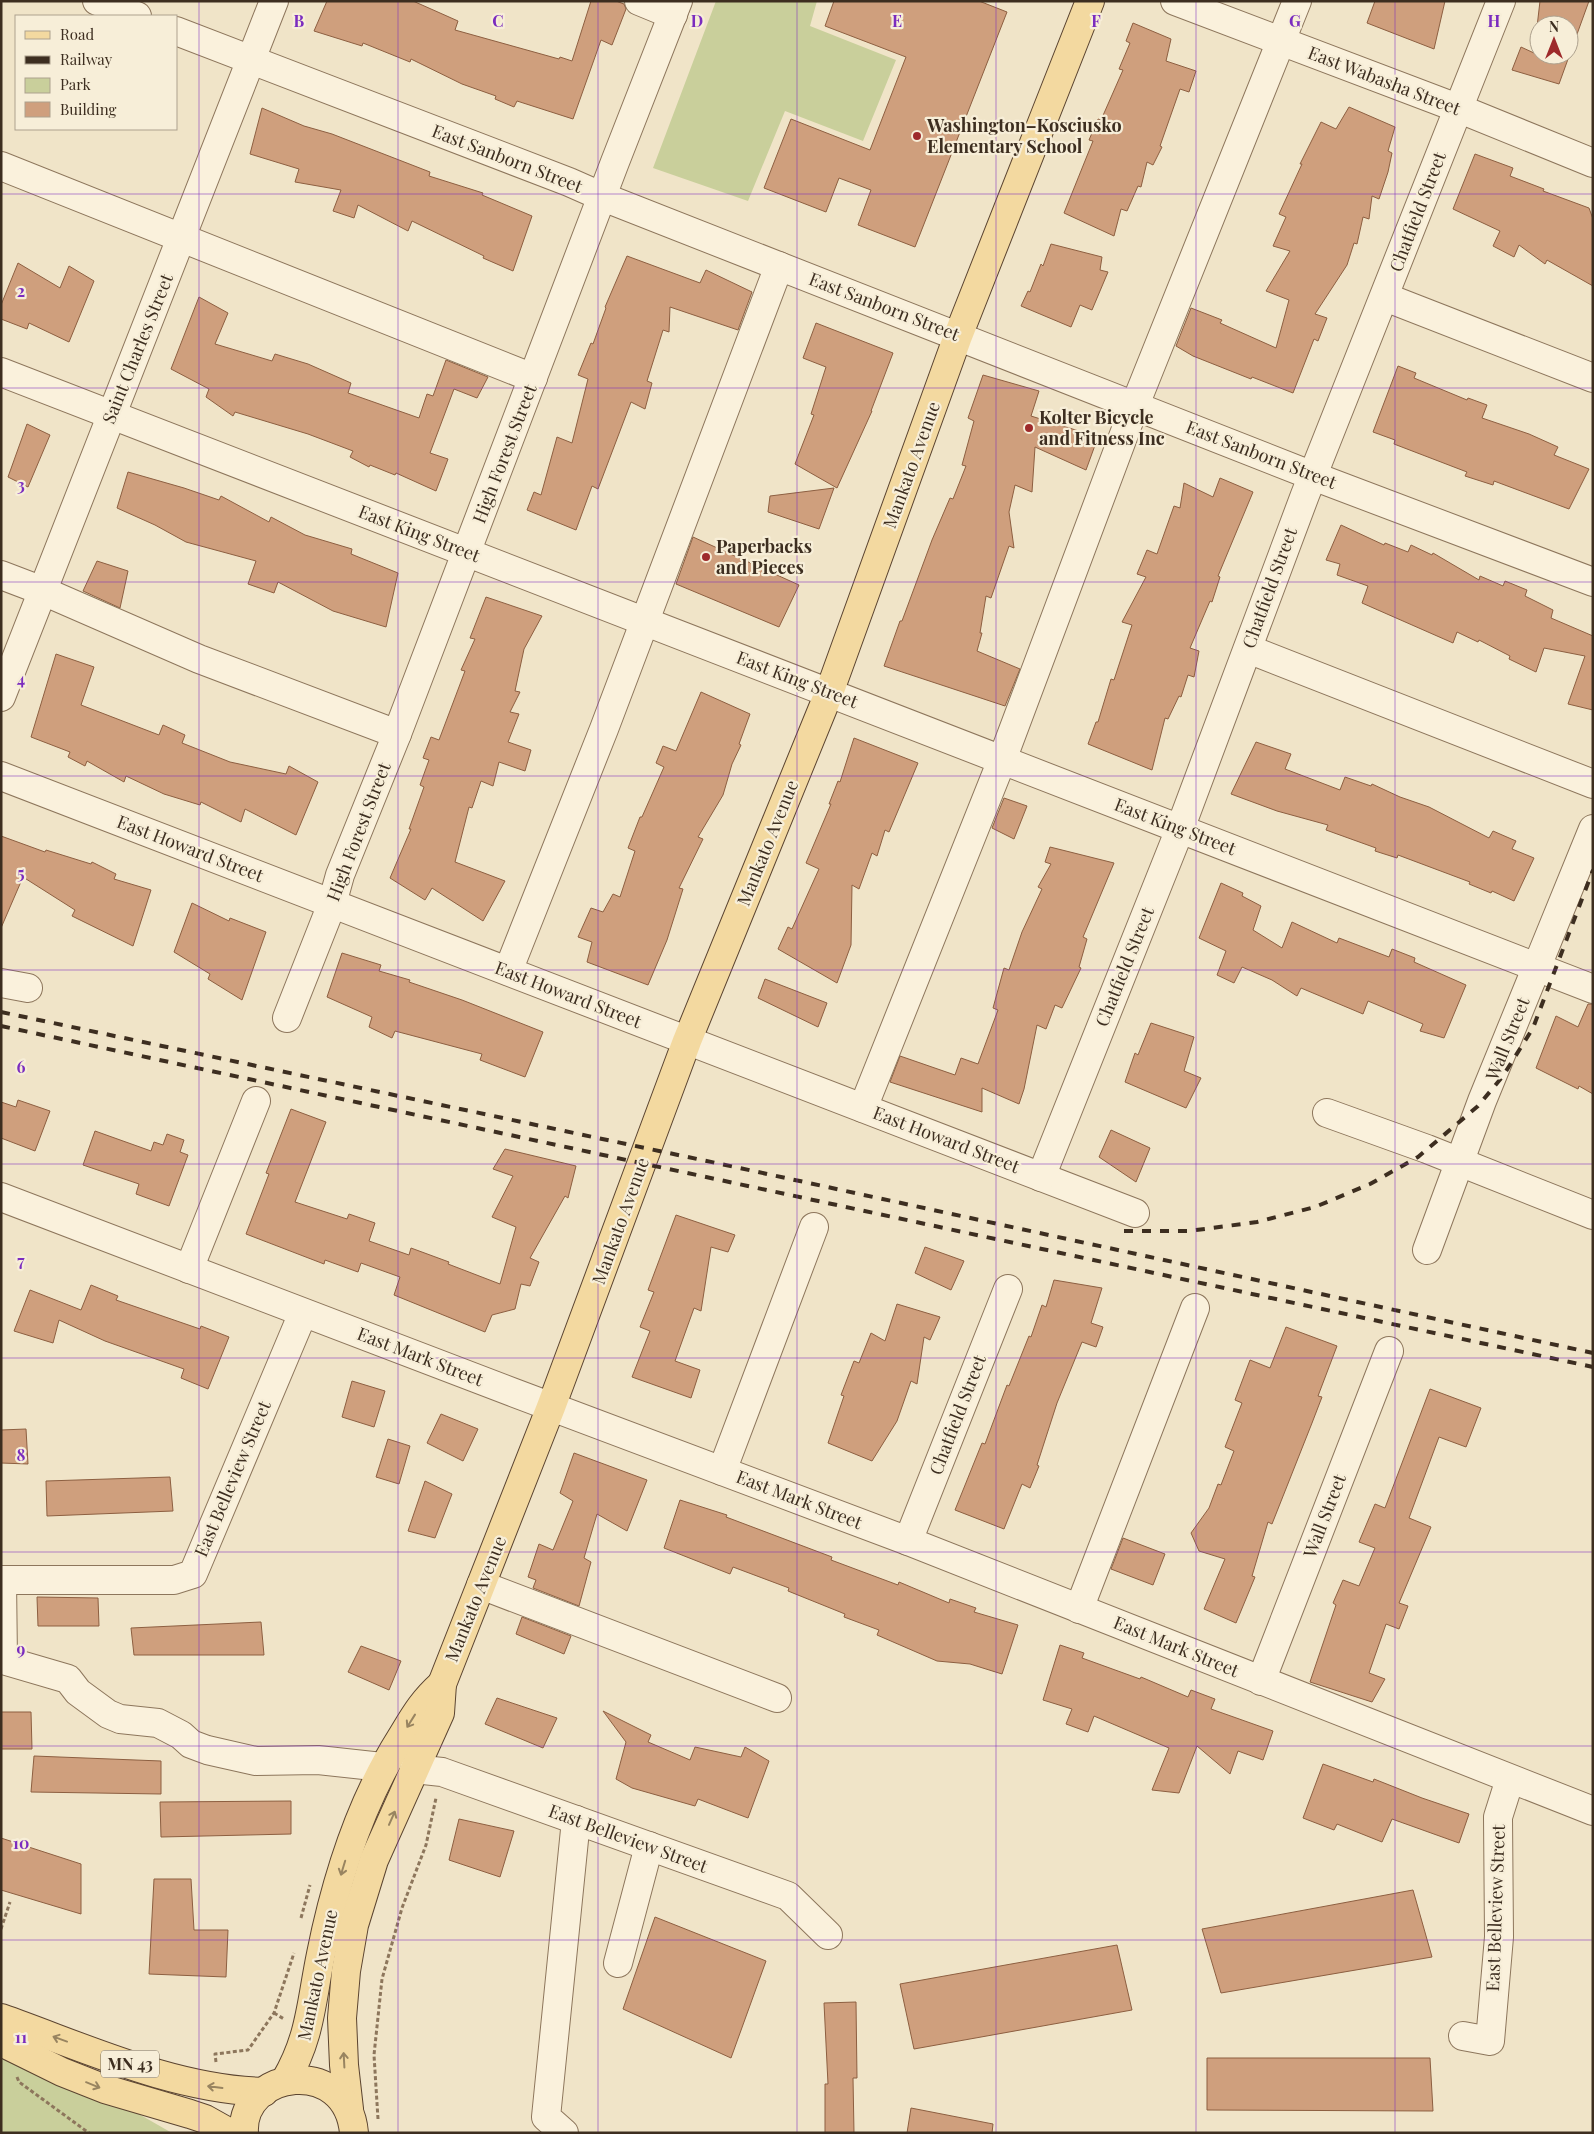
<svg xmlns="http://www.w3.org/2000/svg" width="1594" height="2134" viewBox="0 0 1594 2134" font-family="'Playfair Display',serif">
<rect width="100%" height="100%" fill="#f0e4c8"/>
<!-- green -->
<g fill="#c9cf9b">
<path d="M716 1H817L810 26 896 60 863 141 785 111 748 201 653 168Z"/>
<path d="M1 2055 130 2109 172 2133H1Z"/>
</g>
<!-- building -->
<g fill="#cf9f7d" stroke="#8d5f41" fill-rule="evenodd">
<path d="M327 1H413L458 21 455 30 559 59 560 57 572 61 591 1H616L624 4 626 9 612 45 601 40 573 119 517 101 514 107 495 99 496 96 462 84 411 59 410 62 363 43 362 46 314 31Z"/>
<path d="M834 1H979L1007 12 915 247 858 225 871 190 839 178 826 212 764 188 791 119 870 150 906 57 825 26Z"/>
<path d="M1375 1H1445L1434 49 1367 23Z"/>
<path d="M1540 1H1589L1559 84 1512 70 1521 47 1534 53ZM1539 25H1569V55H1539Z"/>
<path d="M1133 23 1171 39 1166 61 1196 71 1189 92 1180 89 1160 146 1162 147 1153 165 1147 162 1141 187 1138 186 1127 211 1121 209 1114 236 1064 213 1093 141 1089 140 1098 119 1101 120 1123 70 1119 69 1130 43 1126 41Z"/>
<path d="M1349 107 1395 127 1388 151 1392 153 1388 172 1379 199 1372 196 1369 219 1363 217 1357 244 1354 243 1347 265 1315 314 1327 318 1318 341 1314 339 1293 393 1252 377 1251 379 1193 356 1176 346 1191 308 1222 320 1220 323 1276 348 1289 300 1266 291 1290 251 1273 246 1286 217 1279 214 1302 164H1300L1321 122 1336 129Z"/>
<path d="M262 108 304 126 332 134 430 172 429 176 483 193 482 195 532 216 513 271 483 258 484 256 412 221 408 231 358 205 354 218 333 211 341 190 295 182 299 169 250 154Z"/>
<path d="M1475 154 1513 168 1510 176 1544 189 1543 191 1589 208 1593 219V286L1547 260 1545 264 1519 245 1514 257 1493 246 1500 231 1453 209Z"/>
<path d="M1051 244 1102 257 1100 270 1108 272 1092 310 1080 305 1071 327 1021 306 1028 291 1030 292 1041 264 1043 266Z"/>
<path d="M627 256 700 283 706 270 752 292 738 330 670 307 669 332 663 330 647 381 652 383 645 409 631 402 598 489 592 486 576 530 527 510 534 492 541 495 557 437 572 443 588 379 578 375 591 343 593 344 606 308 605 307Z"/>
<path d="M18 263 60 288 69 266 94 281 69 342 29 323 27 329 1 319V305Z"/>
<path d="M199 297 228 313 215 344 272 361 275 354 308 364 351 383 348 393 419 418 427 394 433 396 446 360 488 377 477 398 454 389 430 453 448 459 436 491 396 473 395 475 370 465 369 467 350 457 353 451 308 434 235 412 233 416 206 397 209 389 171 369Z"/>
<path d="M816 323 893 353 871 411H872L837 488 795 464 814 415 811 414 826 367 803 358Z"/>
<path d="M1398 366 1416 373 1414 378 1467 400 1468 398 1487 405 1482 418 1529 434 1558 447 1554 455 1589 469 1569 509 1494 481 1493 485 1465 476 1467 472 1394 444 1395 440 1373 432Z"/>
<path d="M983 375 1039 391 1031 416 1098 437 1086 470 1035 447 1032 492 1015 485 1009 512 1014 548 1009 546 991 598 986 596 980 633H982L977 651 1020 669 1005 706 884 666 900 621H902L932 540 950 498 953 499 966 466 962 465 974 421 968 418Z"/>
<path d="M27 424 50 435 28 487 8 477Z"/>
<path d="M128 472 184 488 219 500 221 496 269 522 271 517 305 535 352 549 351 554 398 573 386 627 333 611 278 582 274 593 248 584 256 561 186 542 155 525 117 508Z"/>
<path d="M1220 478 1253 492 1218 576 1220 577 1212 602 1210 601 1190 648 1199 651 1194 677 1188 675 1181 697 1179 696 1168 719 1165 718 1152 770 1088 744 1096 722H1098L1111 679 1114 680 1132 625 1122 622 1146 577 1137 574 1147 550 1157 554 1174 506 1180 508 1184 483 1213 497Z"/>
<path d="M834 488 819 529 768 512 770 496Z"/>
<path d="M1341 525 1384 545 1385 543 1408 552 1411 545 1432 555 1433 553 1479 580 1480 576 1503 586 1505 581 1527 590 1525 596 1553 610 1551 618 1593 636V710L1568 704 1585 656 1544 648 1536 672 1509 659 1510 656 1479 640 1478 642 1457 632 1453 643 1362 603 1368 586 1337 575 1340 564 1326 560Z"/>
<path d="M693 537 799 585 779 627 676 584Z"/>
<path d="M97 561 128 571 120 608 83 591Z"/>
<path d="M486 597 542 616 524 649 515 691 520 692 510 712 519 714 508 742 531 750 525 771 499 762 493 786 481 781 472 808 469 807 455 862 505 881 483 921 432 888 425 900 390 878 411 829H409L424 787 420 785 429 760 423 758 431 737 439 740 465 671 461 670 475 639 470 638Z"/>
<path d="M56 654 94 667 81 705 159 735 163 725 185 735 182 743 230 762 286 774 289 766 318 782 296 835 245 809 241 822 201 802 200 805 164 794 126 776 124 782 87 761 85 766 68 757 70 752 31 737Z"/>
<path d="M701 692 750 714 739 744 741 745 732 764 723 795 698 837 703 839 679 888 683 889 667 940 648 985 587 962 592 942 578 937 591 908 603 912 613 894 620 897 635 851 628 848 640 817H642L664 767 656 763 663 746 676 751Z"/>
<path d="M854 738 918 763 889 832 885 830 877 856 872 853 859 889 852 885 851 945 837 983 778 949 788 927 792 929 819 869 806 863 831 804H829L838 781 840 782Z"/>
<path d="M1256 742 1291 754 1285 769 1340 790 1345 777 1371 786 1372 784 1400 797 1429 807 1489 838 1493 831 1516 841 1512 849 1534 858 1514 901 1492 891 1491 893 1469 884 1470 882 1398 855 1397 858 1375 851 1376 848 1326 830 1328 825 1277 811 1231 794Z"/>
<path d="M1004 798 1027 806 1014 839 992 828Z"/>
<path d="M1 836 45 852 46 850 91 864 92 862 116 874 114 879 151 890 133 946 72 916 75 910 23 877 1 928Z"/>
<path d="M1050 847 1114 863 1083 937 1087 939 1079 967 1081 968 1062 1008 1055 1005 1046 1029 1037 1025 1024 1089 1019 1104 982 1088V1112L890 1082 900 1056 955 1075 961 1058 978 1064 998 1010 993 1008 1004 968 1009 970 1022 932 1042 889 1038 887 1051 864 1045 862Z"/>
<path d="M1221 883 1243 893 1242 896 1261 906 1253 930 1282 948 1292 922 1337 943 1339 938 1389 957 1392 949 1415 958 1414 962 1466 985 1444 1038 1420 1031 1423 1024 1368 1001 1363 1014 1301 988 1297 996 1272 980 1242 967 1234 983 1217 975 1226 951 1199 938Z"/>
<path d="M192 903 229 921 230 918 266 932 242 1000 208 979 210 974 174 952Z"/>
<path d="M342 953 381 965 379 971 410 980 409 982 462 1000 543 1032 525 1077 480 1060 482 1054 395 1031 392 1038 369 1027 372 1017 327 997Z"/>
<path d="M765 979 827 1003 818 1027 758 998Z"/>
<path d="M1588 1004H1593V1094L1579 1086 1578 1089 1536 1068 1556 1016 1578 1027Z"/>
<path d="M1151 1023 1194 1037 1184 1071 1201 1078 1186 1108 1125 1082 1135 1053 1138 1055Z"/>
<path d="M18 1100 50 1111 35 1151 1 1138V1102L16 1107Z"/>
<path d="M291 1109 326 1122 295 1202 347 1219 349 1214 375 1223 369 1241 409 1255 411 1248 449 1262 448 1264 500 1284 516 1227 492 1217 513 1176 493 1169 505 1149 576 1166 568 1198 565 1196 530 1258 539 1262 530 1286 521 1284 515 1309 492 1315 485 1332 394 1295 400 1277 361 1263 358 1272 325 1260 324 1264 246 1234 269 1174 266 1173Z"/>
<path d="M1111 1130 1150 1148 1136 1182 1099 1157Z"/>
<path d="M95 1131 151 1151 154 1142 163 1145 167 1134 184 1140 180 1152 188 1155 169 1206 136 1194 139 1184 83 1165Z"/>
<path d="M676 1215 735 1235 728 1252 711 1247 701 1311 694 1308 675 1361 700 1370 691 1398 632 1377 650 1331 640 1327 654 1292 648 1290Z"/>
<path d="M925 1247 964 1261 951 1290 915 1273Z"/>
<path d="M1054 1280 1102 1288 1091 1323 1103 1327 1096 1347 1082 1342 1057 1403 1037 1465 1039 1466 1030 1488 1022 1484 1004 1529 955 1510 982 1443 985 1444 1007 1385 1009 1386 1029 1336 1031 1337 1042 1305 1046 1307Z"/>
<path d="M91 1285 118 1296 116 1300 200 1329 201 1326 229 1337 208 1389 181 1378 184 1369 105 1341 59 1320 53 1343 14 1331 30 1290 81 1310Z"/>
<path d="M897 1304 940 1317 930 1340 924 1337 917 1384 911 1381 897 1421 872 1461 828 1443 844 1396 841 1395 854 1361 859 1363 871 1333 885 1341Z"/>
<path d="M1286 1327 1337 1346 1318 1396 1322 1397 1312 1423 1272 1524 1268 1522 1252 1576 1255 1577 1236 1623 1204 1609 1225 1559 1199 1551 1191 1533 1209 1508 1218 1484 1221 1485 1234 1451 1225 1447 1242 1403 1235 1400 1250 1360 1270 1368Z"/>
<path d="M352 1381 385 1391 374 1427 342 1417Z"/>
<path d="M1430 1389 1481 1408 1466 1447 1439 1437 1409 1518 1431 1527 1399 1603 1408 1606 1399 1629 1386 1624 1369 1673 1385 1679 1372 1702 1310 1682 1336 1605 1333 1603 1343 1580 1359 1586 1375 1548 1359 1542 1375 1504 1385 1508Z"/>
<path d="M441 1414 478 1429 463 1461 427 1443Z"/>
<path d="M26 1429 28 1464 1 1463V1430Z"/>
<path d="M388 1439 410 1446 399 1484 376 1477Z"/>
<path d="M574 1453 647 1480 627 1531 597 1514 584 1558 591 1562 579 1606 533 1588 536 1580 528 1577 539 1544 553 1550 573 1501 560 1493Z"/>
<path d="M170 1477 173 1511 47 1516 46 1481Z"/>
<path d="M425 1481 452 1494 435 1538 408 1531Z"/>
<path d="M680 1500 727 1515 726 1517 832 1557 831 1560 898 1585 899 1582 949 1603 950 1599 976 1608 974 1612 1018 1625 1002 1674 970 1664 937 1661 877 1635 879 1630 844 1617 845 1614 788 1591 789 1588 733 1567 730 1574 664 1548Z"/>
<path d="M1123 1538 1165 1554 1153 1585 1111 1569Z"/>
<path d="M37 1597 98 1598 99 1626H38Z"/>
<path d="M522 1617 571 1636 564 1654 516 1634Z"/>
<path d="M261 1622 264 1655H134L131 1628Z"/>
<path d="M1060 1645 1084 1653 1082 1658 1140 1679 1141 1677 1188 1697 1191 1690 1215 1699 1211 1709 1273 1731 1263 1760 1238 1751 1230 1774 1197 1746 1179 1793 1152 1790 1169 1748 1094 1716 1088 1732 1066 1724 1072 1709 1043 1700Z"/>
<path d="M361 1646 401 1661 389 1690 348 1672Z"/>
<path d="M497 1698 557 1718 543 1748 485 1724Z"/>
<path d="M603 1711 651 1735 648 1742 690 1760 695 1747 741 1757 745 1747 769 1761 748 1818 698 1799 695 1806 632 1788 616 1779 626 1742Z"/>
<path d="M1 1712H31L32 1749H1Z"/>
<path d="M34 1756 161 1761V1794L31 1792Z"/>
<path d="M1323 1764 1373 1782 1374 1779 1422 1798 1469 1814 1459 1843 1392 1819 1382 1842 1337 1824 1334 1830 1303 1818Z"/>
<path d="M291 1801V1834L161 1837 160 1802Z"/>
<path d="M459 1819 514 1831 500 1877 449 1860Z"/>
<path d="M1 1838 81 1864V1914L1 1890Z"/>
<path d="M154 1879H191L194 1930H228L226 1977 149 1974Z"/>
<path d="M1413 1890 1432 1957 1221 1993 1202 1929Z"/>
<path d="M655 1917 766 1961 731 2058 623 2009Z"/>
<path d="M1117 1945 1132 2010 914 2049 900 1984Z"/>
<path d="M856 2002 857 2078H853L854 2133H825V2084H828L824 2003Z"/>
<path d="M1207 2058H1430L1433 2111 1207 2110Z"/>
<path d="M911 2108 993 2124 992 2133H907Z"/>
</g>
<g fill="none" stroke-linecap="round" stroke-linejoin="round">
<defs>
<g id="minor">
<path d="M97 1 137 16"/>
<path d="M639 1 673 15"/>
<path d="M1175 1 1460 109 1593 163"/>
<path d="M176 31 569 182 603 197 1313 476 1593 582"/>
<path d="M1 166 533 378"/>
<path d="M1385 297 1593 378"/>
<path d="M1 372 1593 989"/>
<path d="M1 575 43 591 199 659 397 734"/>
<path d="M1248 649 1593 784"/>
<path d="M1 697 274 1"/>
<path d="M1 776 1135 1213"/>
<path d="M508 971 604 729 779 266"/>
<path d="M1 983 28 988"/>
<path d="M287 1018 332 904 340 875 397 734 615 162 678 1"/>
<path d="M863 1108 1002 760 1135 405 1297 1"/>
<path d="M1327 1113 1427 1149 1593 1215"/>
<path d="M1041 1177 1180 829 1305 495 1501 1"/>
<path d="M1 1197 512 1392 908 1541 1593 1811"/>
<path d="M1427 1250 1482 1101 1593 829"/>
<path d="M189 1269 256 1101"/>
<path d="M303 1313 193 1574 174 1580H2L3 1660 68 1679 78 1692 108 1714 120 1719 158 1723 181 1735 191 1744 207 1750 256 1761 318 1760 382 1767"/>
<path d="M722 1471 814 1227"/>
<path d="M908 1541 1008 1289"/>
<path d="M481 1585 777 1698"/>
<path d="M1079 1609 1195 1308"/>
<path d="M1261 1681 1389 1351"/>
<path d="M414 1769 442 1772 788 1896 828 1935"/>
<path d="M618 1963 649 1846"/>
<path d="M1463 2036 1490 2041 1499 1937 1498 1817 1510 1779"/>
<path d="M564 2133 546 2117 576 1820"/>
</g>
<g id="major">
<path d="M1 2018C86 2048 172 2089 264 2092"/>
<path d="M1 2042 62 2072 105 2089 190 2114 205 2119 230 2133"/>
<path d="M285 2081C311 2037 311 2002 321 1954 336 1879 360 1803 401 1738 415 1715 422 1702 442 1684"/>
<path d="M349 2109 344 2065 342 2018 346 1971 354 1925 374 1860 440 1713 442 1684 551 1407 687 1041 829 693 958 336 1090 1"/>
<path d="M244 2133C240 2070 347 2055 354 2133"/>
</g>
</defs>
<!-- minor casing -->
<use href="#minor" stroke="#8d765c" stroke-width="30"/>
<!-- major casing -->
<use href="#major" stroke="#5b4430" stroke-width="30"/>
<!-- path -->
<g stroke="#8d765c" stroke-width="3" stroke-dasharray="4 2.5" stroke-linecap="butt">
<path d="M964 122 983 133"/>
<path d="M301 1918 310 1885"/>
<path d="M1 1929 10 1902"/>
<path d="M274 2013 284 2019"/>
<path d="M216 2062 215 2054 248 2050 274 2013 294 1953"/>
<path d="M17 2077 19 2082 89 2133"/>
<path d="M378 2119 374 2055 382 1979 402 1908 426 1845 436 1798"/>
</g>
<!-- minor -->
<use href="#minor" stroke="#faf1dc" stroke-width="28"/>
<!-- major -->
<use href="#major" stroke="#f3d9a0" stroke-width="28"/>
<!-- rail -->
<g stroke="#3d2e20" stroke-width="4" stroke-dasharray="9 9" stroke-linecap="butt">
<path d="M1 1012 735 1167 1593 1353"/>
<path d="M1 1026 1593 1367"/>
<path d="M1124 1231H1189L1257 1222 1315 1207 1370 1184 1418 1157 1478 1106 1503 1076 1533 1028 1593 870"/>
</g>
</g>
<!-- one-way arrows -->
<defs><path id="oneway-shaft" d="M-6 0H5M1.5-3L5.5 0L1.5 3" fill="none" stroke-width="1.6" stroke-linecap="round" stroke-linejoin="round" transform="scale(1.25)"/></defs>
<g stroke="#988460">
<use href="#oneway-shaft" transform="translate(411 1721) rotate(122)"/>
<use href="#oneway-shaft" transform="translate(392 1818) rotate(-66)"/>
<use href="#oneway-shaft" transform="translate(343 1868) rotate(107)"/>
<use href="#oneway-shaft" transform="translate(60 2039) rotate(-160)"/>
<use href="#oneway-shaft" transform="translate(344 2060) rotate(-93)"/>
<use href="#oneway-shaft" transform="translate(93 2085) rotate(22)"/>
<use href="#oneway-shaft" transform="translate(215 2087) rotate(-173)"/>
</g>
<!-- grid -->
<path fill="none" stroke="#7b2cbf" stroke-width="1" stroke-opacity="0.55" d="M199 1V2133M398 1V2133M598 1V2133M797 1V2133M996 1V2133M1196 1V2133M1395 1V2133M1 194H1593M1 388H1593M1 582H1593M1 776H1593M1 970H1593M1 1164H1593M1 1358H1593M1 1552H1593M1 1746H1593M1 1940H1593"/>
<!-- markers -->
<g fill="#9e2a2b" stroke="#f7eed8" stroke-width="2">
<circle cx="917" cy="136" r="5"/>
<circle cx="1029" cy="428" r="5"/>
<circle cx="706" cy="557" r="5"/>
</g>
<g text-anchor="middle" stroke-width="4.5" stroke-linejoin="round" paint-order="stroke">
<!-- shield labels -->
<rect fill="#f7eed8" stroke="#756857" stroke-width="1" x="101" y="2050.5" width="58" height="27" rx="4"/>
<g font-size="16" font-weight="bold" fill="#3d2e20">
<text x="130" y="2070">MN 43</text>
</g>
<!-- street labels -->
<g font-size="18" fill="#3d2e20" stroke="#f7eed8">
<text transform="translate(1384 81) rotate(21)" y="6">East Wabasha Street</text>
<text transform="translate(507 159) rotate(21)" y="6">East Sanborn Street</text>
<text transform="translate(1418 212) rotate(-69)" y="6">Chatfield Street</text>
<text transform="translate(884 307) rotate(21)" y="6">East Sanborn Street</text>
<text transform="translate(138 349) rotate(-68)" y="6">Saint Charles Street</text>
<text transform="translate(505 454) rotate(-69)" y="6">High Forest Street</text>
<text transform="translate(1261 455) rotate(21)" y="6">East Sanborn Street</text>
<text transform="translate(912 465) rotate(-70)" y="6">Mankato Avenue</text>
<text transform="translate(419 534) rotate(21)" y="6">East King Street</text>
<text transform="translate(1270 588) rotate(-70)" y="6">Chatfield Street</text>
<text transform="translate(797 680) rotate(21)" y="6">East King Street</text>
<text transform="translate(1175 827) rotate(21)" y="6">East King Street</text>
<text transform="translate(359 832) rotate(-69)" y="6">High Forest Street</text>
<text transform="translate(768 843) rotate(-68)" y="6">Mankato Avenue</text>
<text transform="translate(190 849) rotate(21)" y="6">East Howard Street</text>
<text transform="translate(1125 967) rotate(-68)" y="6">Chatfield Street</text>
<text transform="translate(568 995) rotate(21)" y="6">East Howard Street</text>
<text transform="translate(1508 1039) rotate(-68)" y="6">Wall Street</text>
<text transform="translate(946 1140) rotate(21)" y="6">East Howard Street</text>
<text transform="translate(621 1221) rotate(-70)" y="6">Mankato Avenue</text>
<text transform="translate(420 1357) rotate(21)" y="6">East Mark Street</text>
<text transform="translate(958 1415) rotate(-69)" y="6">Chatfield Street</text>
<text transform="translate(233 1479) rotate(-67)" y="6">East Belleview Street</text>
<text transform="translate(799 1500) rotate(21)" y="6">East Mark Street</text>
<text transform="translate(1325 1516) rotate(-69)" y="6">Wall Street</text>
<text transform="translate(476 1599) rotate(-68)" y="6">Mankato Avenue</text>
<text transform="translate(1176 1647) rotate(22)" y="6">East Mark Street</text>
<text transform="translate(628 1839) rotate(20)" y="6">East Belleview Street</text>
<text transform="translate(1496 1908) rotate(-88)" y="6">East Belleview Street</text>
<text transform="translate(318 1975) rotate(-78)" y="6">Mankato Avenue</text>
</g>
<!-- poi labels -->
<g font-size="18" font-weight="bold" fill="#3d2e20" stroke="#f7eed8" text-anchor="start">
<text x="927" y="132">Washington–Kosciusko<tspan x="927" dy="21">Elementary School</tspan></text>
<text x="1039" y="424">Kolter Bicycle<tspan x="1039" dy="21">and Fitness Inc</tspan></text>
<text x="716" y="553">Paperbacks<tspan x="716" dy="21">and Pieces</tspan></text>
</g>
</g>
<g font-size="16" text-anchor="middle" font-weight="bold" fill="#7b2cbf" stroke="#f7eed8" stroke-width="4.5" stroke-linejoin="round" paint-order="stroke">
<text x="299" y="27">B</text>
<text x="498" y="27">C</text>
<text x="697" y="27">D</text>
<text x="897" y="27">E</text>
<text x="1096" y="27">F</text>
<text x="1295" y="27">G</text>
<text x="1494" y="27">H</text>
<text x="21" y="297">2</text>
<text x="21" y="491">3</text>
<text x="21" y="685">4</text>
<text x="21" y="879">5</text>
<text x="21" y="1073">6</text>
<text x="21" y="1267">7</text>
<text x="21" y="1461">8</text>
<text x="21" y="1655">9</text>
<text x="21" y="1849">10</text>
<text x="21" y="2043">11</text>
</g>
<!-- border -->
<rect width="1594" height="2134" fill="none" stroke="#3d2e20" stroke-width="5"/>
<!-- legend -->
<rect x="15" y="15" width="162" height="115" fill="#f7eed8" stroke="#ada18e"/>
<rect x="25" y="31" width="25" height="8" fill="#f3d9a0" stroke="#ada18e"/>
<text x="60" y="40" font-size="15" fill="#3d2e20">Road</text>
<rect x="25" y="56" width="25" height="8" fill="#3d2e20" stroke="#ada18e"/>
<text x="60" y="65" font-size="15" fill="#3d2e20">Railway</text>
<rect x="25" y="78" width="25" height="15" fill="#c9cf9b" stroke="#ada18e"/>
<text x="60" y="90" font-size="15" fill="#3d2e20">Park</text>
<rect x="25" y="102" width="25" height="15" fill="#cf9f7d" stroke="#ada18e"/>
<text x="60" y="115" font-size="15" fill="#3d2e20">Building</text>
<!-- north arrow -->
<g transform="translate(1554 40)"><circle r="24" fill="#f7eed8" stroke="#ada18e"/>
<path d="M0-4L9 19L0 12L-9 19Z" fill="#9e2a2b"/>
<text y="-8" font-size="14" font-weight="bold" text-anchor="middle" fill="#3d2e20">N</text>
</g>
</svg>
